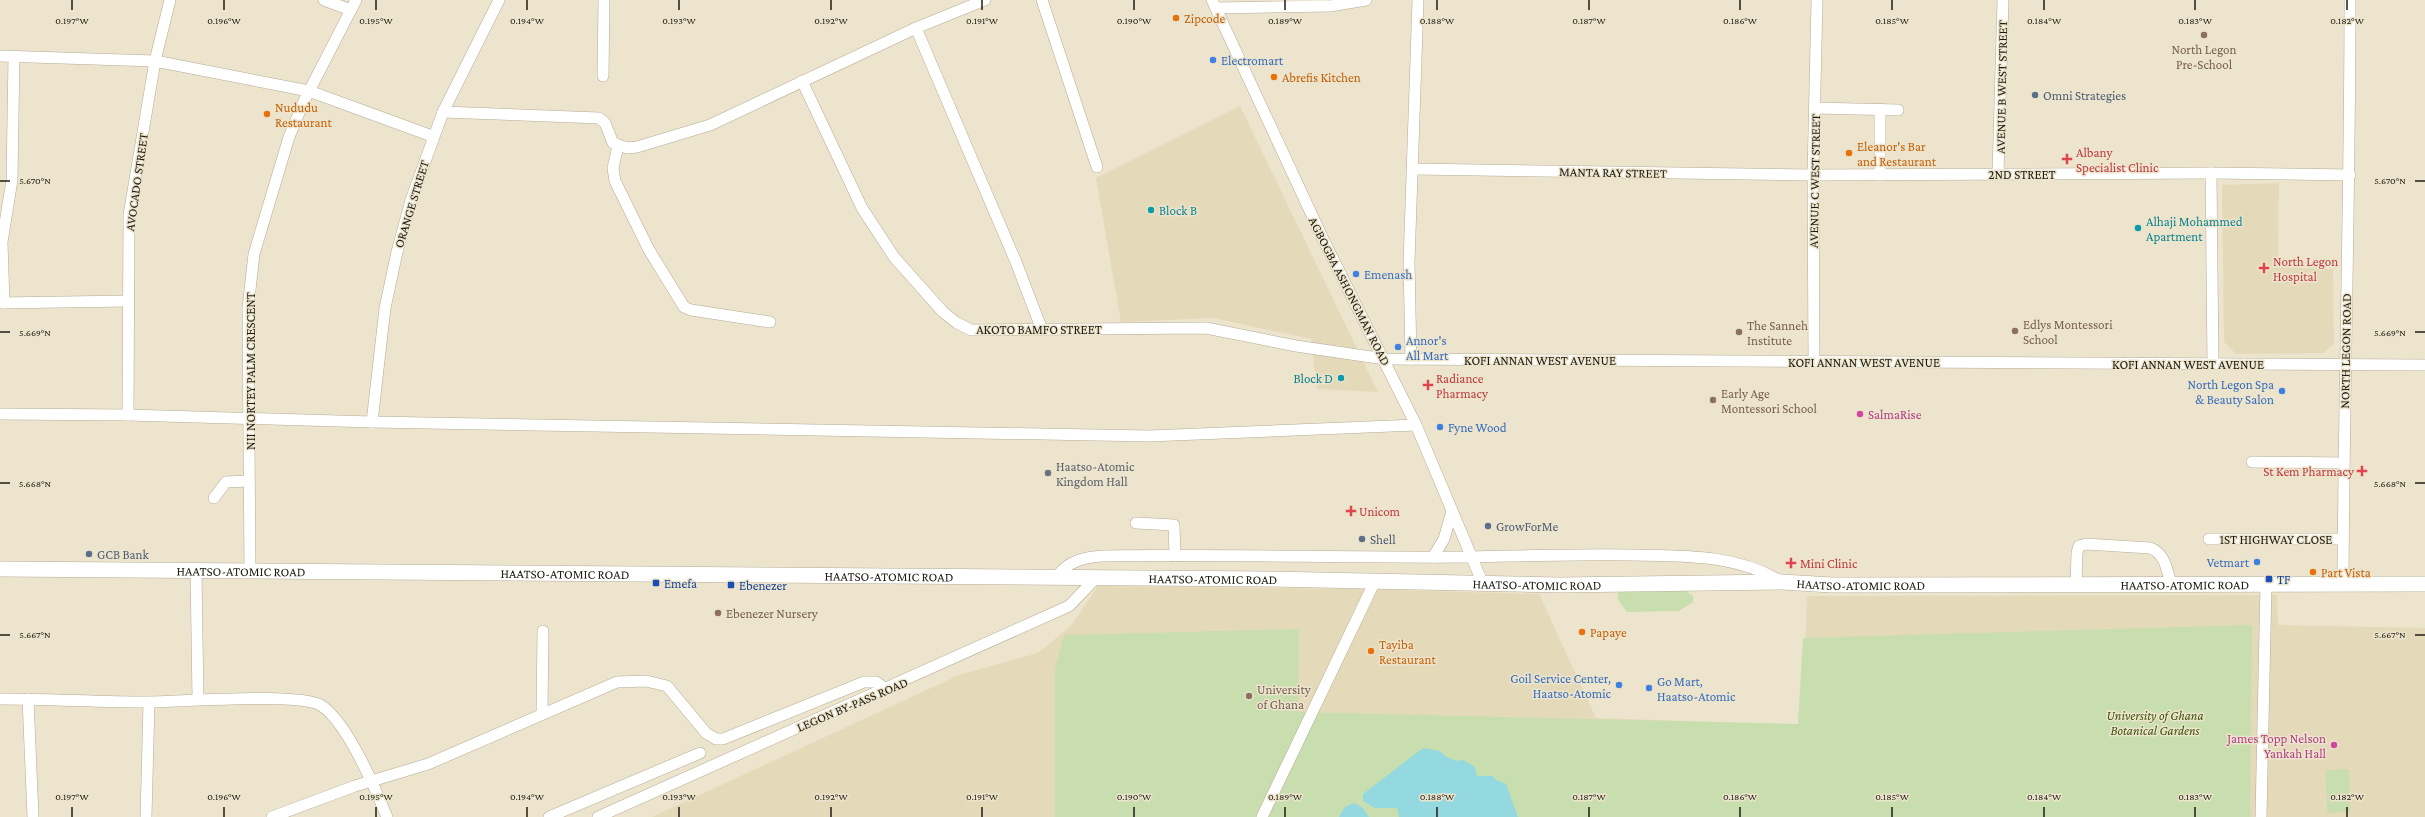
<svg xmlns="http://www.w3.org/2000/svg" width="2425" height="817" viewBox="0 0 2425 817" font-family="'Crimson Pro',serif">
<rect width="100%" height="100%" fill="#ece4cc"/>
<!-- built -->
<g fill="#e4daba">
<path d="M1240 106 1378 392 1317 389 1311 339 1213 318 1121 322 1096 178Z"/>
<path d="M2279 183 2278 267 2333 269 2334 344 2324 353 2236 354 2224 342 2222 185Z"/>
<path d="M1098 586 1361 589 1539 594 1596 718 1802 725 1807 596 2277 595 2278 625 2425 628V817H652L959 675 1038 653 1071 626Z"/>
</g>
<!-- green -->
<g fill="#c9deae">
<path d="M1686 591 1693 596V602L1679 611 1627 612 1617 598 1619 592Z"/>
<path d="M2252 625 2250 817H1055V669L1064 635 1299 629 1298 712 1798 724 1803 638Z"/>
<path d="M2349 769 2350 812 2327 813 2326 770Z"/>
</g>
<!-- water -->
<g fill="#94d9e0">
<path d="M1423 748 1440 751 1445 756 1456 761 1463 760 1475 767 1477 776H1493L1496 780 1506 784 1518 817H1399L1397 808H1375L1363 801V794Z"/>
<path d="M1354 803 1363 808 1369 817H1339L1345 807Z"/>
</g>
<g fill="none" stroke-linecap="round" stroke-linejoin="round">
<defs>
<g id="minor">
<path d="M324 0 351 10"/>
<path d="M1042 0 1097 167"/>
<path d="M1212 0 1323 239 1416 425 1483 584"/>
<path d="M1216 8 1330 6 1366 0"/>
<path d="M916 28 1016 262 1042 330"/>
<path d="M0 56 155 61 309 91 432 136"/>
<path d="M603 76 604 0"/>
<path d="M802 81 862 208 894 257 943 312 957 323 971 330 1206 328 1296 346 1385 359 2425 365"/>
<path d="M1815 108 1898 110"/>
<path d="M443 112 599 118 605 123 613 143 627 148 637 147 710 125 916 28 985 0"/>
<path d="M618 146 613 168 615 181 649 250 684 307 691 310 770 322"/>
<path d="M1413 169 1813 175 2211 173 2350 175"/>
<path d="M2211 173 2213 364"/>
<path d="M1998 174 2003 0"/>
<path d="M1880 175V109"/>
<path d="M0 303 128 301"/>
<path d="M4 303 2 242 12 180 14 56"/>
<path d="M1411 359 1409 263 1418 0"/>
<path d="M1814 362 1813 175 1817 0"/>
<path d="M0 414 128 415 372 422 1149 436 1416 425"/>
<path d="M128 415 129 215 155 61 170 0"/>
<path d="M372 422 385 308 397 252 411 200 443 112 499 0"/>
<path d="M2252 462 2344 463"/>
<path d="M214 498 226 482 249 481"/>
<path d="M1136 523 1174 525 1175 556"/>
<path d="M2209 539H2343"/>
<path d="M1433 557 1444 539 1452 511"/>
<path d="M196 571 198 699"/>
<path d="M250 571 248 308 254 254 289 137 304 101 356 0"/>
<path d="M1057 577C1067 561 1085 557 1103 556 1226 554 1348 558 1471 557 1525 556 1578 554 1632 555 1684 556 1736 554 1782 582"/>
<path d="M2343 583C2344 388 2350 194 2350 0"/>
<path d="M2076 585 2077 553 2079 546 2086 544 2150 548C2165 553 2167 570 2171 584"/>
<path d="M0 699C49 699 99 702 148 702 179 702 302 692 322 706 348 724 375 788 387 817"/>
<path d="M28 699 33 817"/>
<path d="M542 713 543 631"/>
<path d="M146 817 149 702"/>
<path d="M272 817 355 786 428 764 617 682 646 681 667 686 706 733 716 739H723L864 682H876L886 689"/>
<path d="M549 817 700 753"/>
<path d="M598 817 1069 606 1097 577"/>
<path d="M1262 817 1375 581"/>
<path d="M2261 817 2266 584"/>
</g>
<g id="major">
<path id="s1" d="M0 569 1265 579 1560 585 1782 582 1832 585 2425 584"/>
</g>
</defs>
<!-- minor casing -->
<use href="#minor" stroke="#b3ac94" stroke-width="12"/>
<!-- major casing -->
<use href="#major" stroke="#b3ac94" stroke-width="16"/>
<!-- minor -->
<use href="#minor" stroke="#fff" stroke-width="11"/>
<!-- major -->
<use href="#major" stroke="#fff" stroke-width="15"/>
</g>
<!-- ticks -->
<path fill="none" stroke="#1f1c13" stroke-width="1.5" d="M72 0V10M224 0V10M376 0V10M527 0V10M679 0V10M831 0V10M982 0V10M1134 0V10M1285 0V10M1437 0V10M1589 0V10M1740 0V10M1892 0V10M2044 0V10M2195 0V10M2347 0V10M0 181H10M2415 181H2425M0 332H10M2415 332H2425M0 483H10M2415 483H2425M0 635H10M2415 635H2425M72 807V817M224 807V817M376 807V817M527 807V817M679 807V817M831 807V817M982 807V817M1134 807V817M1285 807V817M1437 807V817M1589 807V817M1740 807V817M1892 807V817M2044 807V817M2195 807V817M2347 807V817"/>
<!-- markers -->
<g fill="#e8710a" stroke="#ece4cc" stroke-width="1.5">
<circle cx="1176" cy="18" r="4"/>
<circle cx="1274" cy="77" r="4"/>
<circle cx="267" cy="114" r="4"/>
<circle cx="1849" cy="153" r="4"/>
<circle cx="2313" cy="572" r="4"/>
<circle cx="1582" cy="632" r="4"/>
<circle cx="1371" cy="651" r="4"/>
</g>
<g fill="#8d6e63" stroke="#ece4cc" stroke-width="1.5">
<circle cx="2204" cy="35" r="4"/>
<circle cx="2015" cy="331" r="4"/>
<circle cx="1739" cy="332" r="4"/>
<circle cx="1713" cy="400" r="4"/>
<circle cx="718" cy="613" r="4"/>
<circle cx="1249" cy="696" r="4"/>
</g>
<g fill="#3f7fe0" stroke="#ece4cc" stroke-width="1.5">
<circle cx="1213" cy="60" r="4"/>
<circle cx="1356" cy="274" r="4"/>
<circle cx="1398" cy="347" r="4"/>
<circle cx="2282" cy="391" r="4"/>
<circle cx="1440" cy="427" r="4"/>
<circle cx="2257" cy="562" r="4"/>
<circle cx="1619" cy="685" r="4"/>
<circle cx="1649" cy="688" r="4"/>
</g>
<g fill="#5c6f8a" stroke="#ece4cc" stroke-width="1.5">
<circle cx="2035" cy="95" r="4"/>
<circle cx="1488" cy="526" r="4"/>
<circle cx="1362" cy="539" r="4"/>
<circle cx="89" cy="554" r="4"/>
</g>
<g fill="#e0444e" stroke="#ece4cc" stroke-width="1.5">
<path d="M2065 153h4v4h4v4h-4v4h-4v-4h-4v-4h4z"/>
<path d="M2262 262h4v4h4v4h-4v4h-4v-4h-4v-4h4z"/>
<path d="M1426 379h4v4h4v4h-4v4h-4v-4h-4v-4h4z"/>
<path d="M2360 465h4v4h4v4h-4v4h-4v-4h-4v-4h4z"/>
<path d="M1349 505h4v4h4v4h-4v4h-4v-4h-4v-4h4z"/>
<path d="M1789 557h4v4h4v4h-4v4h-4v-4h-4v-4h4z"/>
</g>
<g fill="#0f9aa8" stroke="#ece4cc" stroke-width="1.5">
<circle cx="1151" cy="210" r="4"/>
<circle cx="2138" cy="228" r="4"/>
<circle cx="1341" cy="378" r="4"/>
</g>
<g fill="#d1479c" stroke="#ece4cc" stroke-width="1.5">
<circle cx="1860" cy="414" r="4"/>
<circle cx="2334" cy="745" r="4"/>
</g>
<circle fill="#6b7280" stroke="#ece4cc" stroke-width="1.5" cx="1048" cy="473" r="4"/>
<g fill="#1a4fb4" stroke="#ece4cc" stroke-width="1.5">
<rect x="2265" y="575" width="8" height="8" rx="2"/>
<rect x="652" y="579" width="8" height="8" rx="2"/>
<rect x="727" y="581" width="8" height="8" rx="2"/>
</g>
<g text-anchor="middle" stroke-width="3" stroke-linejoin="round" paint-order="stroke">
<!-- food labels -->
<g font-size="13" fill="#c56008" stroke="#ece4cc" text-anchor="start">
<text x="1184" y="23">Zipcode</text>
<text x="1282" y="82">Abrefis Kitchen</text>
<text x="275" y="112">Nududu<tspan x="275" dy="15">Restaurant</tspan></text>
<text x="1857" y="151">Eleanor's Bar<tspan x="1857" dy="15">and Restaurant</tspan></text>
<text x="2321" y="577">Part Vista</text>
<text x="1590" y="637">Papaye</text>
<text x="1379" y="649">Tayiba<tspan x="1379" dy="15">Restaurant</tspan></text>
</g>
<!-- education labels -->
<g font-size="13" fill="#785e54" stroke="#ece4cc" text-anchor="start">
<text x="2204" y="54" text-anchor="middle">North Legon<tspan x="2204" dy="15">Pre-School</tspan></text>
<text x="2023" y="329">Edlys Montessori<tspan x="2023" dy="15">School</tspan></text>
<text x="1747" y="330">The Sanneh<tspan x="1747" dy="15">Institute</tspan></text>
<text x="1721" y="398">Early Age<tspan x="1721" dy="15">Montessori School</tspan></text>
<text x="726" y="618">Ebenezer Nursery</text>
<text x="1257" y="694">University<tspan x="1257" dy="15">of Ghana</tspan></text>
</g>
<!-- shop labels -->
<g font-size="13" fill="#366cbe" stroke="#ece4cc" text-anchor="start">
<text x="1221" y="65">Electromart</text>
<text x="1364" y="279">Emenash</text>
<text x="1406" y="345">Annor's<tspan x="1406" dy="15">All Mart</tspan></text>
<text x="2274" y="389" text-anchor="end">North Legon Spa<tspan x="2274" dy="15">&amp; Beauty Salon</tspan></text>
<text x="1448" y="432">Fyne Wood</text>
<text x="2249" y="567" text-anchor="end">Vetmart</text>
<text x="1611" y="683" text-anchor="end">Goil Service Center,<tspan x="1611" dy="15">Haatso-Atomic</tspan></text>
<text x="1657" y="686">Go Mart,<tspan x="1657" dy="15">Haatso-Atomic</tspan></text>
</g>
<!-- street labels -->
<g font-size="13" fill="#1f1c13" stroke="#ece4cc">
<text transform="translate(2001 87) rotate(-89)" y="5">AVENUE B WEST STREET</text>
<text transform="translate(1613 172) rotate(1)" y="5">MANTA RAY STREET</text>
<text x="2022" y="179">2ND STREET</text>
<text transform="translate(1814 181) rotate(-89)" y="5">AVENUE C WEST STREET</text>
<text transform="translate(136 182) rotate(-82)" y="5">AVOCADO STREET</text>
<text transform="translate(411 204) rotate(-73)" y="5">ORANGE STREET</text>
<text transform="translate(1350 291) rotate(63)" y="5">AGBOGBA ASHONGMAN ROAD</text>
<text x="1039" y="334">AKOTO BAMFO STREET</text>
<text transform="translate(2345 351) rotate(-89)" y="5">NORTH LEGON ROAD</text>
<text x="1540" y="365">KOFI ANNAN WEST AVENUE</text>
<text x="1864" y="367">KOFI ANNAN WEST AVENUE</text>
<text x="2188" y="369">KOFI ANNAN WEST AVENUE</text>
<text transform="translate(250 371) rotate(-90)" y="5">NII NORTEY PALM CRESCENT</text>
<text x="2276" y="544">1ST HIGHWAY CLOSE</text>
<text dy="5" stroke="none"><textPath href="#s1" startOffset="241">HAATSO-ATOMIC ROAD</textPath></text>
<text dy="5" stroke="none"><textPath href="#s1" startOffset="565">HAATSO-ATOMIC ROAD</textPath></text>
<text dy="5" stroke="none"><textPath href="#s1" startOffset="889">HAATSO-ATOMIC ROAD</textPath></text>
<text dy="5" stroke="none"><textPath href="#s1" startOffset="1213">HAATSO-ATOMIC ROAD</textPath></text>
<text dy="5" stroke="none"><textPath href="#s1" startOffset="1537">HAATSO-ATOMIC ROAD</textPath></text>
<text dy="5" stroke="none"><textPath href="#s1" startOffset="1861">HAATSO-ATOMIC ROAD</textPath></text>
<text dy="5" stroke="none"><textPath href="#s1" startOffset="2185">HAATSO-ATOMIC ROAD</textPath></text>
<text transform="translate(852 704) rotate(-23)" y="5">LEGON BY-PASS ROAD</text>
</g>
<!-- service labels -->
<g font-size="13" fill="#4e5e75" stroke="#ece4cc" text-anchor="start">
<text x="2043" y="100">Omni Strategies</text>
<text x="1496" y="531">GrowForMe</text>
<text x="1370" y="544">Shell</text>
<text x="97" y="559">GCB Bank</text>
</g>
<!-- health labels -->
<g font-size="13" fill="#be3a42" stroke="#ece4cc" text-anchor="start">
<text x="2076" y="157">Albany<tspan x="2076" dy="15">Specialist Clinic</tspan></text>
<text x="2273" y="266">North Legon<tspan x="2273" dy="15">Hospital</tspan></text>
<text x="1436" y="383">Radiance<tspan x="1436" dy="15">Pharmacy</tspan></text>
<text x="2354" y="476" text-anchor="end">St Kem Pharmacy</text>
<text x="1359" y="516">Unicom</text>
<text x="1800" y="568">Mini Clinic</text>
</g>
<!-- culture labels -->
<g font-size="13" fill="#0d838f" stroke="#ece4cc" text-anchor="start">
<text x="1159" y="215">Block B</text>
<text x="2146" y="226">Alhaji Mohammed<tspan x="2146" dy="15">Apartment</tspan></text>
<text x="1333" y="383" text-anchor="end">Block D</text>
</g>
<!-- hotel labels -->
<g font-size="13" fill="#b23c85" stroke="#ece4cc" text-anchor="start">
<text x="1868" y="419">SalmaRise</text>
<text x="2326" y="743" text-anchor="end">James Topp Nelson<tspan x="2326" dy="15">Yankah Hall</tspan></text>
</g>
<!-- worship labels -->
<g font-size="13" fill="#5b616d" stroke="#ece4cc" text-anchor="start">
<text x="1056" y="471">Haatso-Atomic<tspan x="1056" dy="15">Kingdom Hall</tspan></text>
</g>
<!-- transit labels -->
<g font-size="13" fill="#164399" stroke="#ece4cc" text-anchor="start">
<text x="2277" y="584">TF</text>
<text x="664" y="588">Emefa</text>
<text x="739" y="590">Ebenezer</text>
</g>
<!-- park labels -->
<g font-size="13" font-style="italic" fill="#3d550c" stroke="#ece4cc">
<text x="2155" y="720">University of Ghana<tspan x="2155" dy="15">Botanical Gardens</tspan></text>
</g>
</g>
<g font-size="10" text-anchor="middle" fill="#1f1c13" stroke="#ece4cc" stroke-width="3" stroke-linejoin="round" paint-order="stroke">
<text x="72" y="24">0.197°W</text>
<text x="224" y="24">0.196°W</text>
<text x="376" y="24">0.195°W</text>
<text x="527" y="24">0.194°W</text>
<text x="679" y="24">0.193°W</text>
<text x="831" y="24">0.192°W</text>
<text x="982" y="24">0.191°W</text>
<text x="1134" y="24">0.190°W</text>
<text x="1285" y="24">0.189°W</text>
<text x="1437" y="24">0.188°W</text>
<text x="1589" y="24">0.187°W</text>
<text x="1740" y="24">0.186°W</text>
<text x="1892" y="24">0.185°W</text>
<text x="2044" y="24">0.184°W</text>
<text x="2195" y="24">0.183°W</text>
<text x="2347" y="24">0.182°W</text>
<text x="35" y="184">5.670°N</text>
<text x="2390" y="184">5.670°N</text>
<text x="35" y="336">5.669°N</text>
<text x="2390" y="336">5.669°N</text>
<text x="35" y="487">5.668°N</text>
<text x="2390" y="487">5.668°N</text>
<text x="35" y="638">5.667°N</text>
<text x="2390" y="638">5.667°N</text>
<text x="72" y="800">0.197°W</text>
<text x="224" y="800">0.196°W</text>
<text x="376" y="800">0.195°W</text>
<text x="527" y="800">0.194°W</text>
<text x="679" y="800">0.193°W</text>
<text x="831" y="800">0.192°W</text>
<text x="982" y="800">0.191°W</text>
<text x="1134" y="800">0.190°W</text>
<text x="1285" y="800">0.189°W</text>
<text x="1437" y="800">0.188°W</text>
<text x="1589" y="800">0.187°W</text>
<text x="1740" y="800">0.186°W</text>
<text x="1892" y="800">0.185°W</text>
<text x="2044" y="800">0.184°W</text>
<text x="2195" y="800">0.183°W</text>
<text x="2347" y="800">0.182°W</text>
</g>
</svg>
